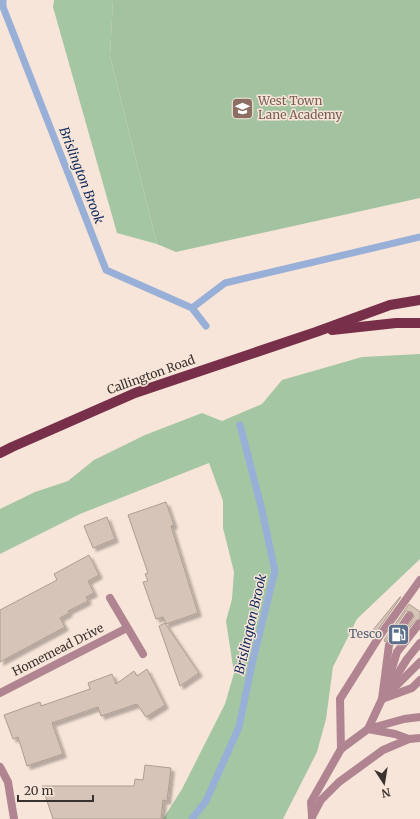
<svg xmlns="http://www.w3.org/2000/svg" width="420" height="819" viewBox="0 0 420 819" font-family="Merriweather,serif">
<defs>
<filter id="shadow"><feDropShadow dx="3.5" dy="3.5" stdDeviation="1" flood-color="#0004"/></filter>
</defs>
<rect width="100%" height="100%" fill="#f8e5d9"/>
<!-- green -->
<path fill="#a2c2a0" d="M113 0H420V198L176 252 157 244 110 56Z"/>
<!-- forest -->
<g fill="#a4c6a2">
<path d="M54 0H113L110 56 157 244 117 233 53 7Z"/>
<path d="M420 354V559L357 619 333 667 326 719 317 752 283 819H163L182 789 225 704 234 673 226 621 232 599 234 572 223 528V501L209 463 80 514 0 554V509L35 492 68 481 94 460 145 435 202 413 222 421 262 404 282 380 362 357Z"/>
</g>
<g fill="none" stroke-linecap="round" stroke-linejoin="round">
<!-- stream -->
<g stroke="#98afd7" stroke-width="7">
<path d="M3 0V7L106 270 192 308 206 326"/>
<path d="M192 308 225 283 420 237"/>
<path d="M192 819 206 801 239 727 252 664 275 571 261 506 240 425"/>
</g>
</g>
<!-- building -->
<g fill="#d5c4b7" stroke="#ad9d90" filter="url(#shadow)">
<path d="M166 502 174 525 171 526 198 613 166 624 163 617 156 619 143 582 148 581 145 574 148 573 128 515Z"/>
<path d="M107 517 115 539 93 548 84 526Z"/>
<path d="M89 555 99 575 88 581 94 593 86 597 88 601 68 611 69 613 60 618 65 627 0 662V610L57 580 54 574Z"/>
<path d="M400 597H401L375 634 372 631Z"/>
<path d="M409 604 420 612V619L415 621 397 643 414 617 412 612 406 611 385 642 384 640Z"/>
<path d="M165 623 199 673 180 686 159 626Z"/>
<path d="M147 669 165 705 146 717 137 704 101 716 98 707 52 723 63 754 27 766 18 737 13 739 4 715 40 702 41 706 90 689 88 683 112 674 116 684 134 671 137 676Z"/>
<path d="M145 765 171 768 167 801 163 800 161 819H53L42 786H134L135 779 143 780Z"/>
</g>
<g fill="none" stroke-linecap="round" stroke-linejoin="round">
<!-- lane -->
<g stroke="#b08591" stroke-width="8">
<path d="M388 681 397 652 419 624"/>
<path d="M391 691 420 662"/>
<path d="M383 697 407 659 420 643"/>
<path d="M382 699 389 645 409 616"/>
<path d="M409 739 395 734 368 729 382 699 412 688 420 680"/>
<path d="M341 749 340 699 379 637 420 580"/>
<path d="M312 817 311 802 341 749 368 729 404 719 420 717"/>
<path d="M312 817 321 800 339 782 383 750 409 739 420 738"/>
</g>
<!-- street -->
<g stroke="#b08591" stroke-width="8">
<path d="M110 598 143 654"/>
<path d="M0 693 127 628"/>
<path d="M0 767 8 782 14 819"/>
</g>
<!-- primary -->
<g stroke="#78304a" stroke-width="10">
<path d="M332 330 396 323H420"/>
<path d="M0 453 12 447 135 393 316 332 390 305 420 300"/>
</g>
</g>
<!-- icons -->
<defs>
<symbol id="school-square" viewBox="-11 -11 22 22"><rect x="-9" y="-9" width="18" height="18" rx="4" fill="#8d6e63" stroke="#f8e5d9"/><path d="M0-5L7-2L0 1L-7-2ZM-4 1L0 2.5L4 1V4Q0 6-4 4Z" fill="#fff"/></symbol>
<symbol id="fuel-square" viewBox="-11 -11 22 22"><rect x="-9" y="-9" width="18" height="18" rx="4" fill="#5c6f8a" stroke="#f8e5d9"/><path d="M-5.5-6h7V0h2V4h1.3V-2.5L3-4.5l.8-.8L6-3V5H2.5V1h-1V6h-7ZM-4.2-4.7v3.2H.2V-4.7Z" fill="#fff"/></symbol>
</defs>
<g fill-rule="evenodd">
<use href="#school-square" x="230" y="96" width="25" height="25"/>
<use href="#fuel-square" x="386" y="622" width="25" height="25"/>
</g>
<g text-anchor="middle" stroke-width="3" stroke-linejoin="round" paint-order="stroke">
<!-- education labels -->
<g font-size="12" fill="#785e54" stroke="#f8e5d9" text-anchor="start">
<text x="258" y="105">West Town<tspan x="258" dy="14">Lane Academy</tspan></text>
</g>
<!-- street labels -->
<g font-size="12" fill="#3a322e" stroke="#f8e5d9">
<text transform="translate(151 375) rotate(-20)" y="4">Callington Road</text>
<text transform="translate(58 650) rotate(-27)" y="4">Homemead Drive</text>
</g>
<!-- service labels -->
<g font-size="12" fill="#4e5e75" stroke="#f8e5d9" text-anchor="end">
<text x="382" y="638">Tesco</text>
</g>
<!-- water labels -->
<g font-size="13" font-style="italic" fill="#0f2a5b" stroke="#f8e5d9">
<text transform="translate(82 175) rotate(69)" y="5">Brislington Brook</text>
<text transform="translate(250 624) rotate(-77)" y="5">Brislington Brook</text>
</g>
</g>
<!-- north arrow -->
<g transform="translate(384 783) rotate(168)" stroke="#f8e5d9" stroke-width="3" paint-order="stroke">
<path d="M0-3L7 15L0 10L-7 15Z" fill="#3a322e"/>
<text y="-6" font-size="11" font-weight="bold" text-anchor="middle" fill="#3a322e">N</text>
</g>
<!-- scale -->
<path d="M18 795v6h75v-6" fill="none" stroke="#3a322e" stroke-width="2"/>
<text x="24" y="795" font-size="12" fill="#3a322e" stroke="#f8e5d9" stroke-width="3" paint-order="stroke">20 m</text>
</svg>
